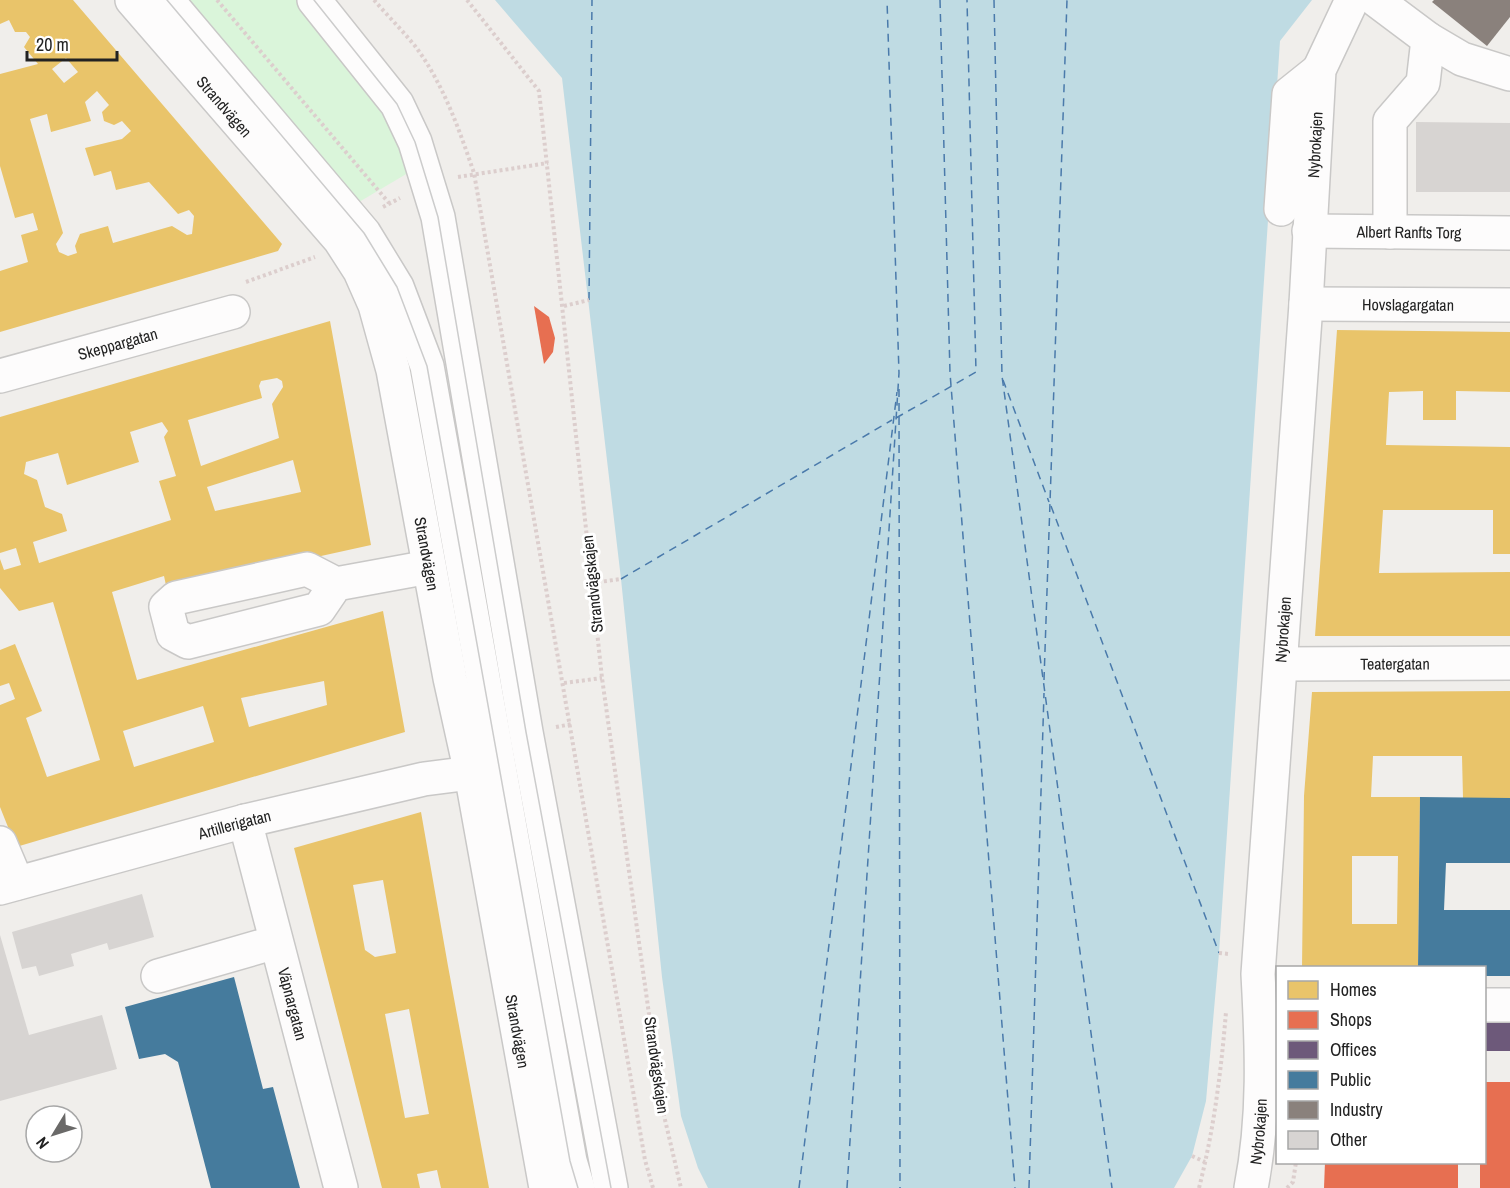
<svg xmlns="http://www.w3.org/2000/svg" width="1510" height="1188" viewBox="0 0 1510 1188" font-family="'Archivo Narrow',sans-serif">
<rect width="100%" height="100%" fill="#f0eeeb"/>
<!-- park -->
<path fill="#daf5da" d="M185 0H299L386 106 413 170 359 202Z"/>
<!-- water -->
<path fill="#bfdbe3" d="M495 0H1312L1280 41 1219 953 1206 1101 1192 1156 1174 1188H708L698 1168 681 1116 662 977 621 579 562 78Z"/>
<!-- homes -->
<g fill="#e9c46a" fill-rule="evenodd">
<path d="M0 0H73L282 244 278 251 0 332V271L28 262 21 235 38 230 33 213 15 218 0 166V74L38 64 24 47 30 37 26 32H15L9 20 0 24ZM66 58 78 72 64 83 52 69ZM97 91 109 105 102 112 104 121 114 125 122 121 131 131 122 139 85 148 94 176 111 171 116 190 149 182 178 214 189 210 194 216 192 234 187 235 172 226 113 243 108 226 80 234 75 246 77 253 68 256 59 252 56 244 63 233 30 119 47 114 51 132 91 121 85 102Z"/>
<path d="M330 321 371 545 167 590 164 576 112 592 137 680 383 611 405 732 16 847 0 807V705L15 699 9 683 0 686V650L15 644 42 711 26 718 47 777 100 760 53 602 19 611 0 588V559L4 570 21 565 16 548 0 553V417ZM277 378 282 381 283 387 272 404 279 438 201 466 188 420 262 398 259 386 261 381ZM162 422 168 431 164 437 176 476 159 481 171 520 39 563 33 542 67 531 62 514 45 507 37 480 24 474 26 462 58 453 67 485 139 462 130 432ZM293 460 301 492 215 511 207 487ZM324 681 327 705 249 727 241 698ZM203 706 214 742 134 767 123 731Z"/>
<path d="M1337 330 1510 332V392L1456 391V420H1423V391L1389 392 1386 445 1510 447V554H1493V510H1383L1379 573 1510 572V636H1315Z"/>
<path d="M1510 691V798H1463L1462 756H1373L1371 797H1420L1418 968H1302L1304 796 1312 692ZM1352 856H1398L1397 924H1352Z"/>
<path d="M421 812 448 966 489 1188H441L437 1170 417 1174 420 1188H382L294 848ZM383 880 396 953 375 957 365 950 353 885ZM409 1009 429 1114 405 1118 385 1014Z"/>
</g>
<!-- shops -->
<g fill="#e76f51">
<path d="M534 306 549 317 555 338 553 352 544 364Z"/>
<path d="M1484 1082H1510V1188H1480V1162H1484Z"/>
<path d="M1325 1162H1458V1188H1324Z"/>
</g>
<!-- offices -->
<rect fill="#6d597a" x="1484" y="1021" width="26" height="30"/>
<!-- public -->
<g fill="#457b9d">
<path d="M1420 797 1510 798V863H1446L1444 910H1510V976H1484V968H1418Z"/>
<path d="M234 977 263 1089 273 1087 300 1188H211L178 1062 165 1054 139 1059 125 1007Z"/>
</g>
<!-- industry -->
<path fill="#8a817c" d="M1434 0H1510V17L1487 46 1432 2Z"/>
<g fill="none" stroke-linecap="round" stroke-linejoin="round">
<!-- ferry -->
<g stroke="#4a7aab" stroke-width="1.5" stroke-dasharray="8 6" stroke-linecap="butt">
<path d="M940 0 950 373 1015 1188"/>
<path d="M994 0 1002 376 1112 1188"/>
<path d="M589 300 592 0"/>
<path d="M1003 380 1049 502"/>
<path d="M899 389 900 1188"/>
<path d="M896 418 976 372 967 0"/>
<path d="M1051 506 1219 953"/>
<path d="M621 579 892 420"/>
<path d="M1044 680 1067 0"/>
<path d="M799 1188 897 392"/>
<path d="M847 1188 899 373 887 0"/>
<path d="M1029 1188 1044 693"/>
</g>
</g>
<!-- building -->
<g fill="#d7d4d2">
<path d="M1416 122 1510 123V192H1416Z"/>
<path d="M142 894 154 937 109 950 107 943 71 954 74 966 39 976 36 966 22 969 12 932Z"/>
<path d="M0 935 29 1035 102 1015 117 1069 0 1101Z"/>
</g>
<g fill="none" stroke-linecap="round" stroke-linejoin="round">
<defs>
<g id="minor">
<path id="s1" d="M132 0 340 240 360 271 375 305 393 370 450 678 471 773 546 1188"/>
<path d="M167 0 364 233 397 287 427 366 570 1161 578 1188"/>
<path d="M314 0 397 104 415 142 438 217 526 732 611 1188"/>
<path d="M1376 0 1428 39 1423 83 1390 121V232"/>
<path d="M1428 39 1462 59 1510 74"/>
<path d="M1281 209 1289 94 1319 70"/>
<path id="s2" d="M1309 231 1510 233"/>
<path id="s3" d="M1306 304 1510 305"/>
<path id="s4" d="M0 376 233 312"/>
<path d="M336 584 319 609 188 642 173 634 166 607 176 598 307 569 336 584 429 567"/>
<path id="s5" d="M1281 664 1510 663"/>
<path id="s6" d="M245 821 341 1188"/>
<path d="M0 843 17 883"/>
<path id="s7" d="M0 888 245 821 424 779 471 773"/>
<path d="M158 976 276 942"/>
<path d="M1484 1005H1510"/>
<path id="s8" d="M1251 1188C1265 1116 1262 1047 1258 974L1306 304 1319 70 1352 0"/>
</g>
</defs>
<!-- minor casing -->
<use href="#minor" stroke="#c9c8c7" stroke-width="36"/>
<!-- path -->
<g stroke="#dccecd" stroke-width="4" stroke-dasharray="3 3" stroke-linecap="butt">
<path d="M217 0 389 203"/>
<path d="M374 0C387 15 402 30 415 46 443 83 459 129 474 173L645 1160 653 1188"/>
<path d="M467 0 539 91 602 678 662 1107 681 1188"/>
<path d="M458 177 548 163"/>
<path d="M383 207 400 198"/>
<path d="M246 282 315 257"/>
<path d="M564 306 589 300"/>
<path d="M592 583 621 579"/>
<path d="M564 683 602 678"/>
<path d="M556 727 572 724"/>
<path d="M1219 953 1229 954"/>
<path d="M1192 1156 1205 1162"/>
<path d="M1199 1188C1214 1129 1221 1072 1226 1012"/>
<path d="M1287 1188 1293 1182 1296 1162"/>
</g>
<!-- minor -->
<use href="#minor" stroke="#fdfcfc" stroke-width="33"/>
<!-- tram -->
<g stroke="#ccc" stroke-width="1.5">
<path d="M167 0 364 233 397 287 427 366 570 1161 578 1188"/>
<path d="M314 0 397 104 415 142 438 217 526 732 611 1188"/>
</g>
</g>
<g text-anchor="middle" stroke-width="6" stroke-linejoin="round" paint-order="stroke">
<!-- street labels -->
<g font-size="16" fill="#222" stroke="#fff">
<text dy="6" stroke="none"><textPath href="#s1" startOffset="141">Strandvägen</textPath></text>
<text dy="6" stroke="none"><textPath href="#s8" startOffset="1046">Nybrokajen</textPath></text>
<text dy="6" stroke="none"><textPath href="#s2" startOffset="100">Albert Ranfts Torg</textPath></text>
<text dy="6" stroke="none"><textPath href="#s3" startOffset="102">Hovslagargatan</textPath></text>
<text dy="6" stroke="none"><textPath href="#s4" startOffset="122">Skeppargatan</textPath></text>
<text dy="6" stroke="none"><textPath href="#s1" startOffset="646">Strandvägen</textPath></text>
<text transform="translate(592 584) rotate(-96)" y="6">Strandvägskajen</text>
<text dy="6" stroke="none"><textPath href="#s8" startOffset="560">Nybrokajen</textPath></text>
<text dy="6" stroke="none"><textPath href="#s5" startOffset="114">Teatergatan</textPath></text>
<text dy="6" stroke="none"><textPath href="#s7" startOffset="243">Artillerigatan</textPath></text>
<text dy="6" stroke="none"><textPath href="#s6" startOffset="189">Väpnargatan</textPath></text>
<text dy="6" stroke="none"><textPath href="#s1" startOffset="1132">Strandvägen</textPath></text>
<text transform="translate(657 1065) rotate(82)" y="6">Strandvägskajen</text>
<text dy="6" stroke="none"><textPath href="#s8" startOffset="57">Nybrokajen</textPath></text>
</g>
</g>
<!-- legend -->
<rect x="1276" y="966" width="210" height="198" fill="#ffffff" stroke="#a7a7a7" stroke-width="1.5"/>
<rect x="1288" y="981" width="30" height="18" fill="#e9c46a" stroke="#a7a7a7" stroke-width="1.5"/>
<text x="1330" y="996" font-size="18" fill="#222222">Homes</text>
<rect x="1288" y="1011" width="30" height="18" fill="#e76f51" stroke="#a7a7a7" stroke-width="1.5"/>
<text x="1330" y="1026" font-size="18" fill="#222222">Shops</text>
<rect x="1288" y="1041" width="30" height="18" fill="#6d597a" stroke="#a7a7a7" stroke-width="1.5"/>
<text x="1330" y="1056" font-size="18" fill="#222222">Offices</text>
<rect x="1288" y="1071" width="30" height="18" fill="#457b9d" stroke="#a7a7a7" stroke-width="1.5"/>
<text x="1330" y="1086" font-size="18" fill="#222222">Public</text>
<rect x="1288" y="1101" width="30" height="18" fill="#8a817c" stroke="#a7a7a7" stroke-width="1.5"/>
<text x="1330" y="1116" font-size="18" fill="#222222">Industry</text>
<rect x="1288" y="1131" width="30" height="18" fill="#d7d4d2" stroke="#a7a7a7" stroke-width="1.5"/>
<text x="1330" y="1146" font-size="18" fill="#222222">Other</text>
<!-- north arrow -->
<g transform="translate(54 1134) rotate(232)"><circle r="28" fill="#ffffff" stroke="#a7a7a7" stroke-width="1.5"/>
<path d="M0-4.5L10 22L0 15L-10 22Z" fill="#6a6968"/>
<text y="-9" font-size="16" font-weight="bold" text-anchor="middle" fill="#222222">N</text>
</g>
<!-- scale -->
<path d="M27 51v9h90v-9" fill="none" stroke="#222222" stroke-width="3"/>
<text x="36" y="51" font-size="18" fill="#222222" stroke="#ffffff" stroke-width="4.5" paint-order="stroke">20 m</text>
</svg>
